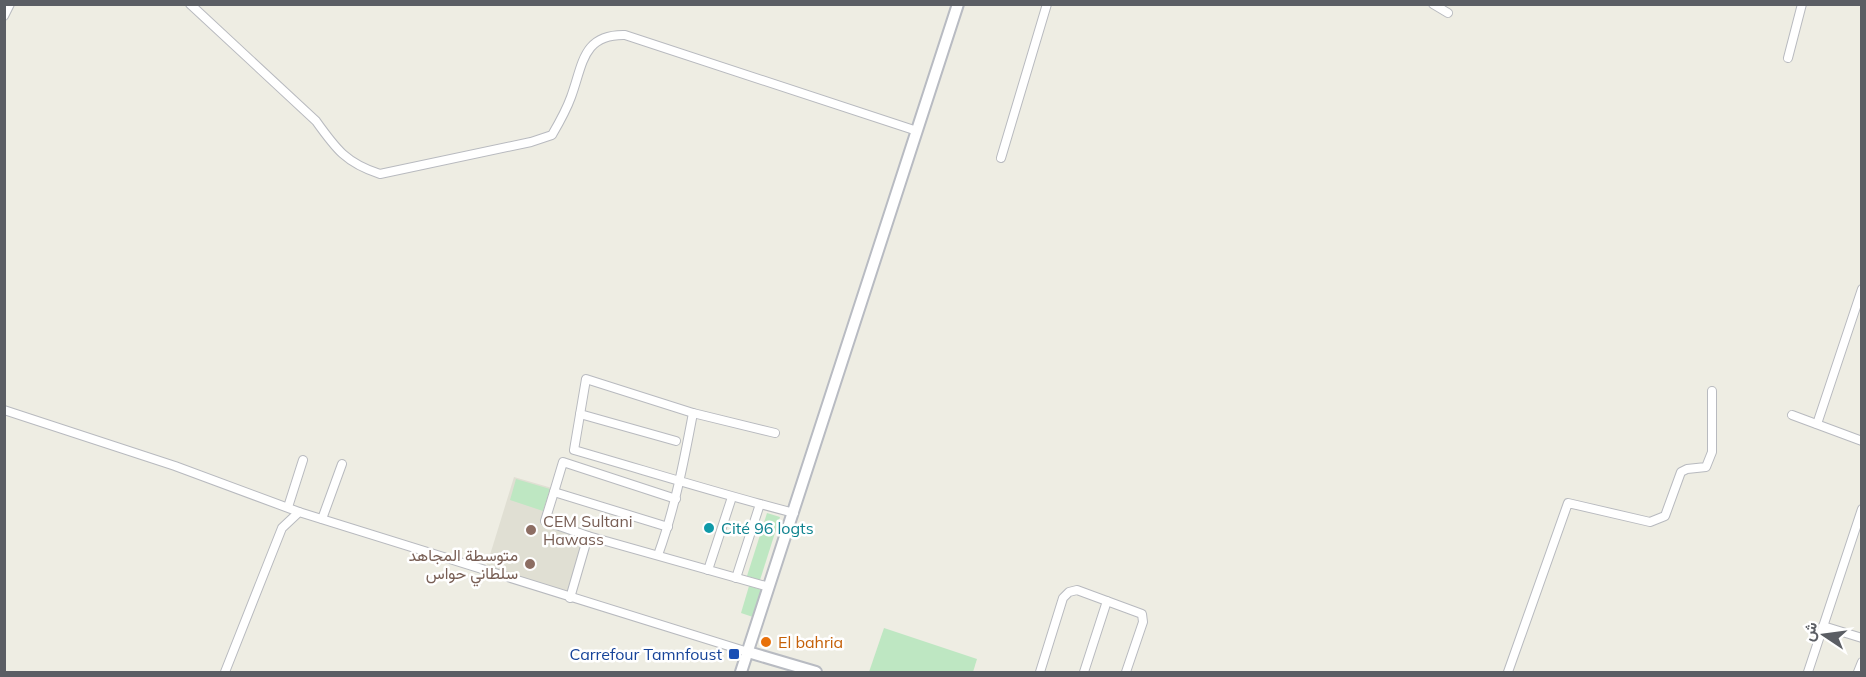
<svg xmlns="http://www.w3.org/2000/svg" width="1866" height="677" viewBox="0 0 1866 677" font-family="Mulish,Vazirmatn,sans-serif">
<rect width="100%" height="100%" fill="#eeede3"/>
<!-- education -->
<path fill="#e0dfd3" d="M514 477 552 488 542 522 587 538 569 593 486 568Z"/>
<!-- green -->
<g fill="#bee7c2">
<path d="M516 479 550 489 543 511 510 500Z"/>
<path d="M767 513 780 517 760 580 747 576Z"/>
<path d="M749 586 762 590 753 617 741 613Z"/>
<path d="M884 628 977 659 973 672H869Z"/>
</g>
<g fill="none" stroke-linecap="round" stroke-linejoin="round">
<defs>
<g id="street">
<path d="M190 4 316 121C336 149 346 163 380 174L531 142 552 135C559 123 566 111 571 97 583 65 582 34 625 35L917 131"/>
<path d="M1433 4 1448 13"/>
<path d="M4 16 10 4"/>
<path d="M1788 58 1802 4"/>
<path d="M1001 158 1047 4"/>
<path d="M4 410 175 466 299 512"/>
<path d="M693 413 775 433"/>
<path d="M580 414 676 441"/>
<path d="M1792 415 1862 441"/>
<path d="M1817 424 1862 289"/>
<path d="M554 492 545 521 588 536"/>
<path d="M288 507 303 460"/>
<path d="M322 519 342 464"/>
<path d="M668 527 554 492 563 462 676 499"/>
<path d="M658 555C675 508 684 461 693 413L586 379 574 450C647 471 720 494 794 513"/>
<path d="M708 570 732 497"/>
<path d="M736 578 760 504"/>
<path d="M570 598 588 536 769 587"/>
<path d="M1823 626 1862 638"/>
<path d="M225 672 282 528 299 512 748 652"/>
<path d="M1040 672 1063 598 1069 592 1077 590 1142 614 1143 622 1126 672"/>
<path d="M1084 672 1107 601"/>
<path d="M1508 672 1568 503 1650 522 1665 516 1681 472 1687 469 1706 467 1712 452V391"/>
<path d="M1808 672 1862 509"/>
<path d="M1858 672 1862 662"/>
</g>
<g id="secondary">
<path d="M748 652 816 672"/>
<path d="M741 672 958 4"/>
</g>
</defs>
<!-- street casing -->
<use href="#street" stroke="#b8babf" stroke-width="10"/>
<!-- secondary casing -->
<use href="#secondary" stroke="#b8bbc2" stroke-width="14"/>
<!-- street -->
<use href="#street" stroke="#fff" stroke-width="8"/>
<!-- secondary -->
<use href="#secondary" stroke="#fff" stroke-width="10"/>
</g>
<!-- markers -->
<circle fill="#0f9aa8" stroke="#fff" stroke-width="2" cx="709" cy="528" r="6"/>
<g fill="#8d6e63" stroke="#fff" stroke-width="2">
<circle cx="531" cy="530" r="6"/>
<circle cx="530" cy="564" r="6"/>
</g>
<circle fill="#e8710a" stroke="#fff" stroke-width="2" cx="766" cy="642" r="6"/>
<rect fill="#1a4fb4" stroke="#fff" stroke-width="2" x="728" y="648" width="12" height="12" rx="3"/>
<g text-anchor="middle" stroke-width="5" stroke-linejoin="round" paint-order="stroke">
<!-- education labels -->
<g font-size="16" fill="#785e54" stroke="#fff" text-anchor="start">
<text x="543" y="527">CEM Sultani<tspan x="543" dy="18">Hawass</tspan></text>
<text x="518" y="561" text-anchor="end">متوسطة المجاهد<tspan x="518" dy="18">سلطاني حواس</tspan></text>
</g>
<!-- culture labels -->
<g font-size="16" fill="#0d838f" stroke="#fff" text-anchor="start">
<text x="721" y="534">Cité 96 logts</text>
</g>
<!-- food labels -->
<g font-size="16" fill="#c56008" stroke="#fff" text-anchor="start">
<text x="778" y="648">El bahria</text>
</g>
<!-- transit labels -->
<g font-size="16" fill="#164399" stroke="#fff" text-anchor="end">
<text x="722" y="660">Carrefour Tamnfoust</text>
</g>
</g>
<!-- border -->
<rect width="1866" height="677" fill="none" stroke="#5b5e64" stroke-width="12"/>
<!-- north arrow -->
<g transform="translate(1824 635) rotate(283)" stroke="#ffffff" stroke-width="4.5" paint-order="stroke">
<path d="M0-4.5L10 22L0 15L-10 22Z" fill="#5b5e64"/>
<text y="-9" font-size="16" font-weight="bold" text-anchor="middle" fill="#5b5e64">ش</text>
</g>
</svg>
